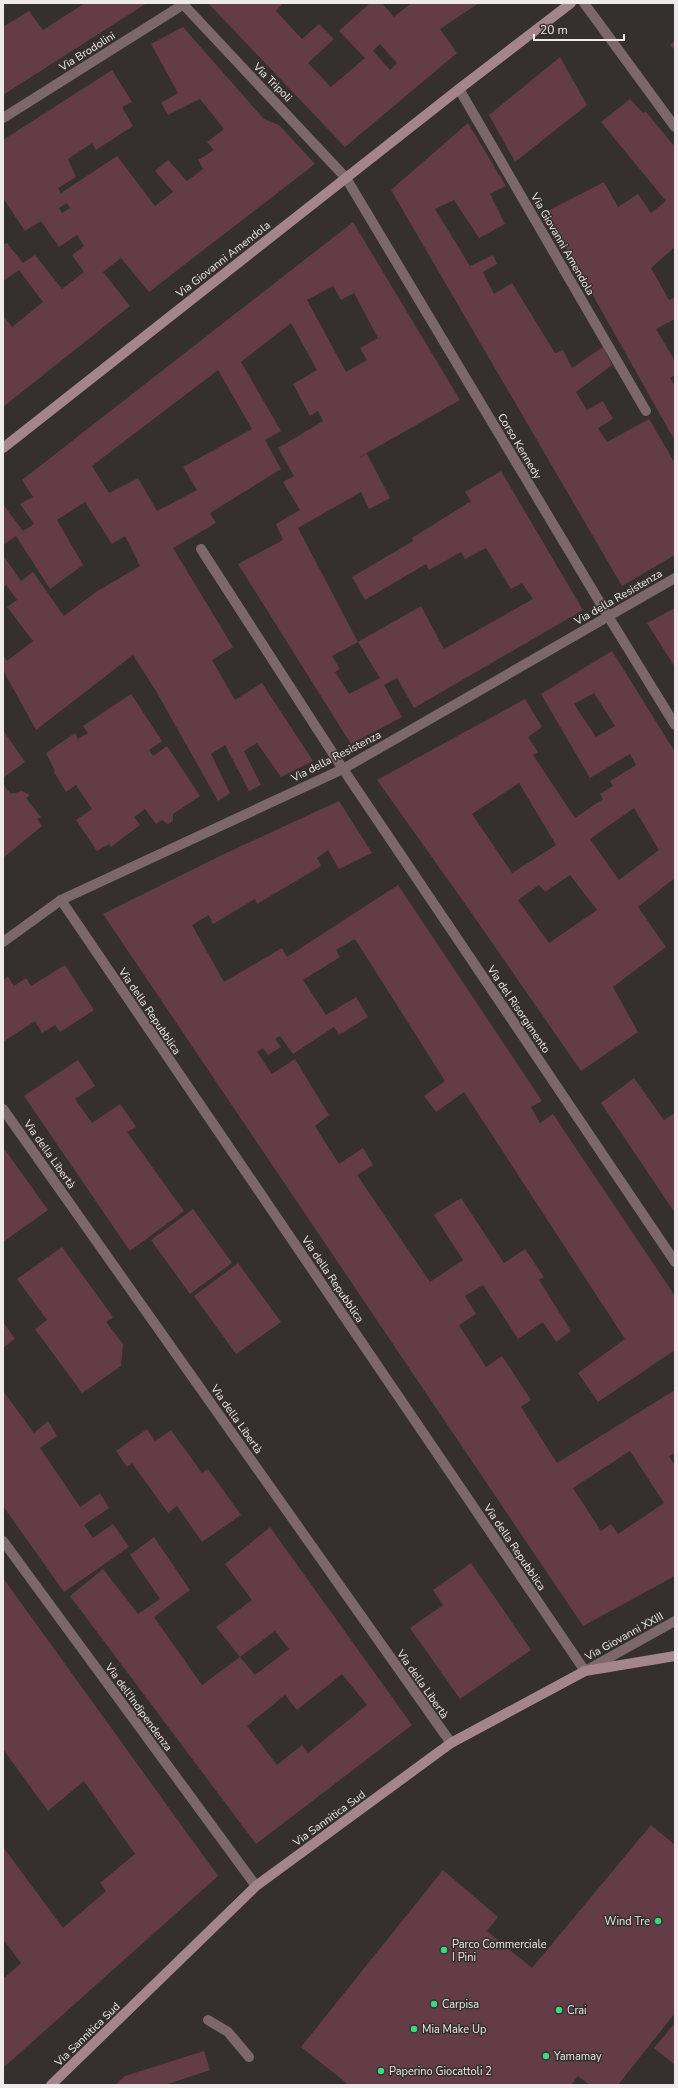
<svg xmlns="http://www.w3.org/2000/svg" width="678" height="2088" viewBox="0 0 678 2088" font-family="'Nunito Sans',sans-serif">
<rect width="100%" height="100%" fill="#352f30"/>
<!-- building -->
<g fill="#633c48" fill-rule="evenodd">
<path d="M85 3H147L3 95V27L29 11 43 30Z"/>
<path d="M208 3H283L276 11 302 39 319 24 334 39 308 63 331 87 365 58 339 31 370 3H382L394 17 411 3H479L440 29 457 53 345 147ZM380 44 397 63 390 70 373 51Z"/>
<path d="M183 27 264 119 279 125 315 164 149 292 121 258 103 272 130 306 3 407V315L12 327 43 302 19 270 3 281V245L7 243 23 263 35 255 62 289 84 272 72 255 84 246 77 235 59 247 41 221 25 231 3 198V140L112 70 132 102 122 107 133 126 96 150 92 143 68 159 76 177 58 188 61 193 117 156 155 206 173 192 155 171 168 160 187 181 203 169 198 160 214 150 207 142 224 129 200 99 168 115 161 103 178 93 151 44ZM67 203 70 208 62 213 59 208Z"/>
<path d="M675 40V50L670 45Z"/>
<path d="M560 57 587 105 515 162 489 115Z"/>
<path d="M630 99 643 113 646 112 675 147V247L651 268 669 300 675 297V319L656 329 675 361V375L670 378 675 386V441L546 212 604 182 618 207 638 194 651 213 666 201 601 122Z"/>
<path d="M468 123 506 186 490 194 505 224 479 238 454 200 435 209 470 266 493 255 497 264 483 272 494 294 512 283 555 353 563 350 572 368 603 347 612 365 576 392 587 410 603 401 613 419 598 428 607 442 649 419 675 463V555L622 586 391 190Z"/>
<path d="M353 222 460 400 358 458 367 454 390 498 369 509 361 492 298 528 358 642 332 656 340 669 335 672 349 694 380 678 358 642 421 606 444 649 533 599 522 583 511 589 486 548 465 559 461 552 429 570 426 564 365 600 352 577 413 541 412 538 471 501 465 492 501 471 583 610 414 708 397 678 384 685 402 717 351 744 238 564 283 540 276 524 300 510 283 482 294 476 278 448 323 421 318 411 310 416 293 384 317 370 291 323 241 362 281 431 265 440 281 469 210 513 216 523 173 548 233 647 212 660 235 700 262 683 313 761 281 777 257 743 244 751 261 785 249 791 225 745 211 754 230 793 218 801 156 691 133 655 36 730 3 670V655L7 661 33 641 7 607 17 600 6 585 3 588V555L21 581 33 572 64 616 96 592 140 566 125 536 112 544 85 502 57 520 83 565 50 589 16 536 3 545V504L23 531 34 524 20 504 33 497 22 480ZM333 286 341 300 354 293 378 338 360 348 367 360 346 372 307 300ZM218 370 252 429 183 467 197 490 157 511 138 478 109 493 92 466Z"/>
<path d="M675 608V667L647 623Z"/>
<path d="M612 651 675 752V878L638 907 666 947 613 987 638 1032 581 1071 468 908 377 780 525 699 542 727 528 737 538 752 533 755 575 818 603 799 600 794 613 786 610 781 636 765 630 754 590 778 541 694ZM594 693 615 726 596 737 574 704ZM519 783 556 845 512 873 472 814ZM634 808 659 850 619 880 590 839ZM570 875 597 910 549 943 518 900 539 885 545 892Z"/>
<path d="M131 694 162 741 149 750 153 756 167 746 200 796 173 814V821L168 824 162 820 156 824 145 809 134 817 140 825 111 847 109 844 97 851 76 820 92 809 76 785 66 792 54 772 55 771 46 753 75 733 78 739 88 733 83 726Z"/>
<path d="M3 730 25 762 3 778Z"/>
<path d="M3 784 11 794 22 791 30 795 26 798 41 817 37 819 42 826 3 858Z"/>
<path d="M339 801 372 853 339 869 328 850 317 858 321 866 257 904 255 899 213 924 209 915 192 925 224 982 282 948 287 957 398 885 542 1101 531 1107 540 1123 553 1114 675 1296V1350L598 1402 578 1373 625 1339 464 1092 436 1112 424 1096 445 1081 355 939 336 950 340 957 303 980 326 1015 356 997 368 1017 339 1035 334 1027 293 1054 280 1036 275 1039 281 1047 268 1055 263 1048 257 1052 272 1074 295 1059 329 1115 315 1126 339 1164 363 1148 373 1165 357 1175 430 1282 463 1260 434 1215 461 1198 504 1263 525 1249 544 1277 539 1280 571 1331 556 1342 543 1322 518 1339 483 1285 465 1296 476 1314 459 1325 486 1367 502 1356 531 1400 521 1407 557 1463 675 1390V1453L669 1456 675 1465V1576L583 1626 103 914 224 854ZM630 1451 664 1503 618 1534 611 1524 601 1531 573 1488Z"/>
<path d="M65 965 94 1010 60 1032 55 1025 42 1033 35 1021 3 1042V980L8 977 14 986 26 978 31 986Z"/>
<path d="M78 1060 95 1086 75 1099 92 1123 120 1104 136 1127 127 1132 184 1211 130 1251 24 1096Z"/>
<path d="M634 1078 664 1120 675 1113V1213L601 1103Z"/>
<path d="M3 1147 48 1210 3 1242Z"/>
<path d="M193 1209 232 1263 190 1294 151 1240Z"/>
<path d="M62 1247 113 1317 106 1322 123 1344 121 1366 82 1393 35 1329 47 1320 17 1279Z"/>
<path d="M238 1263 281 1322 236 1354 194 1296Z"/>
<path d="M3 1322 15 1339 3 1348Z"/>
<path d="M3 1391 34 1433 48 1421 57 1436 40 1448 80 1507 100 1493 109 1508 84 1525 93 1538 113 1524 129 1547 64 1592 3 1506Z"/>
<path d="M147 1429 155 1441 171 1430 202 1473 208 1469 241 1515 202 1542 177 1506 168 1513 132 1463 127 1467 116 1451Z"/>
<path d="M270 1527 412 1725 256 1844 70 1596 103 1569 138 1614 160 1599 130 1555 154 1537 190 1590 154 1617 202 1685 240 1657 216 1627 252 1600 225 1564ZM275 1631 289 1649 255 1675 240 1657ZM342 1674 367 1705 308 1753 302 1745 277 1765 247 1726 285 1695 297 1710Z"/>
<path d="M471 1563 531 1650 460 1699 410 1628 443 1605 433 1590Z"/>
<path d="M3 1578 218 1876 3 2068V1979L21 1963 3 1939V1847L63 1928 106 1891 100 1883 135 1854 84 1781 48 1811 3 1749Z"/>
<path d="M651 1825 675 1845V2013L618 2085H590L578 2076 571 2085H349L301 2047 443 1870 498 1917 487 1931 532 1968Z"/>
<path d="M675 2023V2065L654 2048Z"/>
<path d="M204 2051 210 2070 165 2085H115L125 2076Z"/>
</g>
<g fill="none" stroke-linecap="round" stroke-linejoin="round">
<!-- lane -->
<path stroke="#7b676c" stroke-width="10" d="M208 2020 228 2032 249 2057"/>
<!-- street -->
<g stroke="#7b676c" stroke-width="10">
<path d="M182 3 346 178 608 616 675 725"/>
<path d="M584 3 675 127"/>
<path d="M459 89 646 411"/>
<path d="M3 118 184 4"/>
<path d="M201 549 343 769 675 1262"/>
<path d="M61 900 585 1671 675 1621"/>
<path d="M3 942 61 900 343 769 675 578"/>
<path d="M3 1109 451 1743"/>
<path d="M3 1541 256 1886"/>
</g>
<!-- secondary -->
<g stroke="#a4858e" stroke-width="10">
<path d="M3 448 459 89 571 3"/>
<path d="M51 2085 256 1886 451 1743 585 1671 675 1656"/>
</g>
</g>
<!-- markers -->
<g fill="#3ed77d" stroke="#352f30" stroke-width="1.5">
<circle cx="658" cy="1921" r="4"/>
<circle cx="444" cy="1950" r="4"/>
<circle cx="434" cy="2004" r="4"/>
<circle cx="559" cy="2010" r="4"/>
<circle cx="414" cy="2029" r="4"/>
<circle cx="546" cy="2056" r="4"/>
<circle cx="381" cy="2071" r="4"/>
</g>
<g text-anchor="middle" stroke-width="3" stroke-linejoin="round" paint-order="stroke">
<!-- street labels -->
<g font-size="11" fill="#eeeaeb" stroke="#352f30">
<text transform="translate(87 51) rotate(-32)" y="4">Via Brodolini</text>
<text transform="translate(273 82) rotate(45)" y="4">Via Tripoli</text>
<text transform="translate(563 244) rotate(60)" y="4">Via Giovanni Amendola</text>
<text transform="translate(223 259) rotate(-38)" y="4">Via Giovanni Amendola</text>
<text transform="translate(520 446) rotate(59)" y="4">Corso Kennedy</text>
<text transform="translate(618 597) rotate(-30)" y="4">Via della Resistenza</text>
<text transform="translate(336 756) rotate(-27)" y="4">Via della Resistenza</text>
<text transform="translate(519 1009) rotate(56)" y="4">Via del Risorgimento</text>
<text transform="translate(150 1011) rotate(56)" y="4">Via della Repubblica</text>
<text transform="translate(50 1154) rotate(55)" y="4">Via della Libertà</text>
<text transform="translate(333 1279) rotate(56)" y="4">Via della Repubblica</text>
<text transform="translate(237 1419) rotate(55)" y="4">Via della Libertà</text>
<text transform="translate(515 1547) rotate(56)" y="4">Via della Repubblica</text>
<text transform="translate(624 1636) rotate(-29)" y="4">Via Giovanni XXIII</text>
<text transform="translate(423 1684) rotate(55)" y="4">Via della Libertà</text>
<text transform="translate(139 1707) rotate(54)" y="4">Via dell'Indipendenza</text>
<text transform="translate(329 1818) rotate(-36)" y="4">Via Sannitica Sud</text>
<text transform="translate(87 2034) rotate(-44)" y="4">Via Sannitica Sud</text>
</g>
<!-- poi labels -->
<g font-size="11" fill="#eeeaeb" stroke="#352f30" text-anchor="start">
<text x="650" y="1925" text-anchor="end">Wind Tre</text>
<text x="452" y="1948">Parco Commerciale<tspan x="452" dy="13">I Pini</tspan></text>
<text x="442" y="2008">Carpisa</text>
<text x="567" y="2014">Crai</text>
<text x="422" y="2033">Mia Make Up</text>
<text x="554" y="2060">Yamamay</text>
<text x="389" y="2075">Paperino Giocattoli 2</text>
</g>
</g>
<!-- border -->
<rect width="678" height="2088" fill="none" stroke="#eeeaeb" stroke-width="8"/>
<!-- scale -->
<path d="M534 34v6h90v-6" fill="none" stroke="#eeeaeb" stroke-width="2"/>
<text x="540" y="34" font-size="12" fill="#eeeaeb" stroke="#352f30" stroke-width="3" paint-order="stroke">20 m</text>
</svg>
